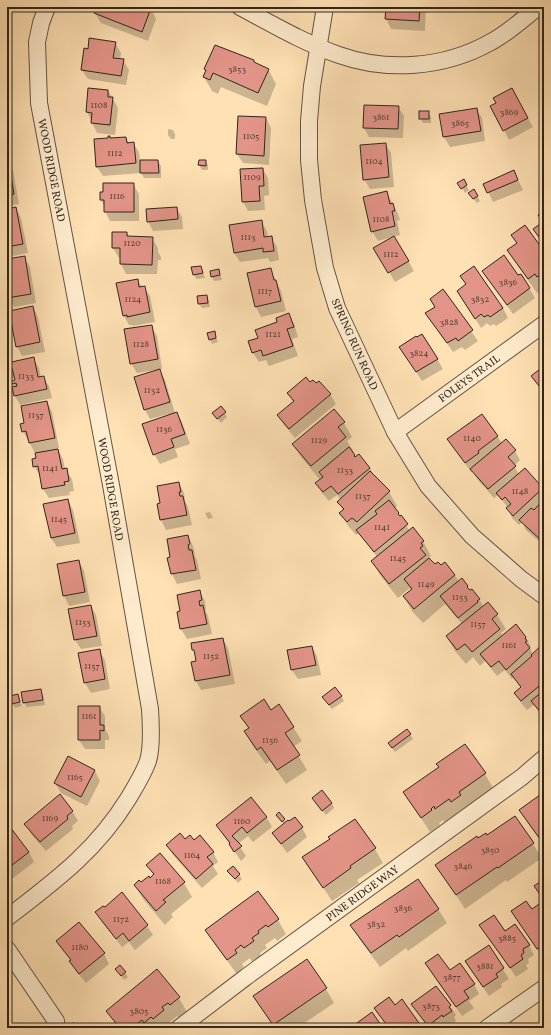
<svg xmlns="http://www.w3.org/2000/svg" width="551" height="1035" viewBox="0 0 551 1035" font-family="Vollkorn,serif">
<rect width="100%" height="100%" fill="#ffe1b4"/>
<filter id="stains"><feTurbulence type="fractalNoise" baseFrequency=".005" numOctaves="4"/><feColorMatrix values="0 0 0 0 .2 0 0 0 0 .09 0 0 0 0 .02 0 0 0 .5 -.17"/></filter>
<radialGradient id="worn" r=".72"><stop offset=".6" stop-color="#630" stop-opacity="0"/><stop offset="1" stop-color="#630" stop-opacity=".3"/></radialGradient>
<!-- shadow -->
<g fill="#0003">
<path d="M97 7H145L151 9 156 19 148 41 101 23 95 13Z"/>
<path d="M387 7H426L425 31 391 29 386 19Z"/>
<path d="M481 7H489L484 10Z"/>
<path d="M115 43 121 53 120 60H123L129 70 126 85 88 79 82 70 89 50Z"/>
<path d="M254 61 255 64 268 69 276 84 267 106 221 87 218 94 212 91 204 77 206 71Z"/>
<path d="M108 90 118 108 115 135 97 133 87 112Z"/>
<path d="M517 99 533 127 509 140 504 130 497 103Z"/>
<path d="M398 107 404 116 403 138 369 137 364 128Z"/>
<path d="M476 109 482 118 485 141 450 147 444 137 440 115Z"/>
<path d="M428 112 431 117V123H423L420 118Z"/>
<path d="M266 118 271 128 269 165 243 163 237 154Z"/>
<path d="M168 129 173 130 175 134V139H171L168 135Z"/>
<path d="M110 137 111 139 126 138 129 143H133L139 152 140 161H158L161 166V178H144L141 173 103 176 97 167Z"/>
<path d="M385 144 391 153 394 187 370 189 364 179Z"/>
<path d="M7 145 9 156H7Z"/>
<path d="M7 160 13 170 19 204 7 206Z"/>
<path d="M200 161H205L208 165V170H202L199 165Z"/>
<path d="M263 169 268 178 269 195 264 196 265 210 248 211 243 202Z"/>
<path d="M514 172 523 190 493 202 484 184Z"/>
<path d="M463 180 469 190 465 193 459 183Z"/>
<path d="M133 184 139 194V221H110L105 211V207L101 200Z"/>
<path d="M387 193 398 214 400 220 397 221 400 235 394 237 414 271 395 282 375 248 392 237 378 241 372 231Z"/>
<path d="M477 196 480 201 477 203 472 197Z"/>
<path d="M16 208 21 218 28 253 7 257V210Z"/>
<path d="M176 208 182 217 183 229 153 231 148 221Z"/>
<path d="M261 221 267 231 268 238 271 237 277 247 279 260 270 262 268 258 240 262 234 253Z"/>
<path d="M113 233H127L129 237 152 238 158 248V252L161 257V260H158L157 274H126L121 264V258H119L113 248Z"/>
<path d="M508 250 544 253V288L537 293 517 264Z"/>
<path d="M24 257 30 267 36 303 14 307 8 297 7 289V260Z"/>
<path d="M201 267 205 278 196 279 194 274Z"/>
<path d="M270 269 281 291 286 311 261 317 256 307 248 274Z"/>
<path d="M219 270 222 280 214 281 212 277Z"/>
<path d="M483 271 518 277 529 288 535 298 513 314Z"/>
<path d="M461 277 503 308 508 318 496 326 494 324 490 326 487 323 481 328 464 301 466 285Z"/>
<path d="M137 280 142 287H144L150 296 155 322 133 326 132 325H129L124 316Z"/>
<path d="M443 291 478 341 465 350 462 347 453 352 426 314 435 307Z"/>
<path d="M207 296 209 301 210 307 202 308 199 304Z"/>
<path d="M33 307 38 317 45 352 22 356 17 346Z"/>
<path d="M288 315 294 324 298 337 292 339 298 356 269 366 266 360 259 362 253 353 249 342 259 339Z"/>
<path d="M151 326 157 336 162 369H159L165 380 175 413H177L182 422 190 444 175 449 178 457 160 464 154 454 170 415 169 414 150 419 145 410 135 378 157 371V370L137 373 131 363Z"/>
<path d="M214 332 218 342 212 344 210 339Z"/>
<path d="M406 356 437 359 443 369 422 381Z"/>
<path d="M33 358 39 368 41 377H43L49 386 52 398 20 405 15 396 14 387 12 382 16 381 15 378 12 379 7 370V364Z"/>
<path d="M544 367V394L532 376Z"/>
<path d="M310 384 330 394 336 404 295 438 284 425 278 416 293 402 288 393Z"/>
<path d="M47 402 52 412 59 448H57L63 459 65 469 72 479 74 491 69 492 70 495 49 498 43 489 40 476 34 466 37 459 36 452 35 453 23 431 26 424Z"/>
<path d="M225 413 227 417 221 423 216 417Z"/>
<path d="M344 423 352 437 347 441 354 452 352 453 355 458 370 468 375 477 389 492 397 506 394 509 410 531 423 541 431 556 429 558 435 566 455 575 459 582 467 586 470 591 479 599 483 606 487 603 497 615 506 629 501 633 503 636 526 637 531 647 530 648 533 655 543 646 544 647V719L534 705 527 710 521 703 515 693 521 688 514 677 512 679 505 670 497 676 485 661 480 666 473 657 466 664 455 651 447 637 462 624 445 604 423 623 412 611 404 597 411 591 410 588 398 598 380 575 372 561 377 557 359 533 356 535 349 527 340 513 343 510 339 502 341 500 337 495 329 501 322 493 316 483 320 480 302 458 293 444Z"/>
<path d="M497 436 502 443 515 451 520 460 514 466 519 474 525 469 544 492V546L526 530 522 522 519 525 512 518 508 508 498 495 494 498 477 479 473 471 471 472 448 440Z"/>
<path d="M179 483 184 493 185 501 188 507 192 525 166 530 161 520 158 504H162Z"/>
<path d="M68 500 73 510 80 543 57 547 51 538Z"/>
<path d="M210 512 213 518 208 519 205 513Z"/>
<path d="M188 536 193 546 195 554H194L197 560 201 579 177 584 172 574 169 558H172Z"/>
<path d="M79 561 84 571 90 602 69 606 64 596 58 565Z"/>
<path d="M199 591 205 601 206 610H205L208 616 212 634 187 639 181 629 178 613 181 612Z"/>
<path d="M91 606 96 615 102 646 81 649 75 640 70 610Z"/>
<path d="M223 639 228 648 235 684 201 690 196 681 197 662 192 644Z"/>
<path d="M312 647 317 656 321 675 298 679 292 670Z"/>
<path d="M99 650 105 660 110 689 91 693 85 683 80 654Z"/>
<path d="M40 690 43 695 45 705 27 707 24 703 22 693Z"/>
<path d="M17 695 22 706 15 708 12 703Z"/>
<path d="M341 696 344 701 332 709 326 702Z"/>
<path d="M99 707 105 716V729L109 736V740H105V749H85L79 740Z"/>
<path d="M271 711 293 727 302 741 293 747 307 770 286 784 270 761 266 764 253 746 245 732 249 729 242 716Z"/>
<path d="M410 734 413 739 395 752 389 744Z"/>
<path d="M465 745 485 774 493 788 467 807 468 809 460 815 458 813 444 822 443 820 439 823 440 825 430 832 404 792 440 767Z"/>
<path d="M68 758 95 771 100 781 87 806 61 793 55 783Z"/>
<path d="M544 793V846L529 824 520 810Z"/>
<path d="M251 798 267 818 272 827 253 842 248 836 238 844 246 856 241 861 217 825Z"/>
<path d="M313 798 332 803 334 808 326 815Z"/>
<path d="M72 811 78 821 72 826 73 829 46 851 31 834 26 824Z"/>
<path d="M279 813 286 823 302 828 307 837 287 853 273 833 284 824 277 815Z"/>
<path d="M515 817 542 858 507 882 506 880 465 909 437 865 478 840 487 837Z"/>
<path d="M7 825 29 852 34 862 12 879 7 872Z"/>
<path d="M331 839 375 849 383 863 357 880 359 883 332 901 304 858Z"/>
<path d="M185 840 194 841 213 852 218 862 213 866 218 874 202 888 173 855 167 845Z"/>
<path d="M147 865 184 883 192 897 171 914 173 917 165 925 143 899 135 885 141 883 154 876Z"/>
<path d="M233 868 242 879 238 883 229 872Z"/>
<path d="M258 892 278 920 286 934 277 941 275 938 265 945 267 948 260 953 261 956 252 962 250 958 242 964 244 967 236 973 215 944 207 930Z"/>
<path d="M438 909 447 923 408 951 406 948 380 967 360 940 352 925Z"/>
<path d="M532 910 544 913 543 958 512 912Z"/>
<path d="M96 912 147 926 153 935 135 950 129 942 122 947 102 922Z"/>
<path d="M79 923 104 954 109 964 86 983 76 971 71 961 57 941Z"/>
<path d="M481 925 505 933 529 945 534 955 528 959 529 963 526 965 528 969 516 977Z"/>
<path d="M489 947 509 979 501 984 502 987 489 996 472 971Z"/>
<path d="M426 964 450 972 474 984 479 994 469 1001 474 1008 462 1016Z"/>
<path d="M120 967 128 977 124 980 117 970Z"/>
<path d="M436 987 450 1006 456 1015 454 1017 456 1021 450 1026 448 1024 443 1028H429L413 1005Z"/>
<path d="M326 989 334 1003 297 1028H275L263 1010Z"/>
<path d="M179 998 187 1012 179 1019 177 1016 170 1022 172 1024 167 1028H118L107 1011Z"/>
</g>
<!-- building -->
<g fill="#e39488" stroke="#2f261d">
<path d="M96 7H148L151 8 142 32 94 13Z"/>
<path d="M386 7H420L419 21 385 19Z"/>
<path d="M89 38 116 42 113 58 124 59 121 76 81 70 84 48 88 49Z"/>
<path d="M215 45 254 60V62L269 69 258 93 213 73 210 80 203 77 206 70 204 69Z"/>
<path d="M88 88 108 90V97H113L110 125 91 123 92 113 86 112Z"/>
<path d="M512 88 528 118 503 131 490 106 496 103 493 98Z"/>
<path d="M364 105 399 106 398 129 363 128Z"/>
<path d="M477 108 481 131 443 137 439 114Z"/>
<rect x="419" y="111" width="10" height="8"/>
<path d="M238 116 266 117 264 156 236 154Z"/>
<path d="M108 136H110V138L126 137 127 143 134 142 136 163 96 167 94 139 108 138Z"/>
<path d="M386 143 389 177 363 180 360 145Z"/>
<path d="M7 159H8L14 194 7 196Z"/>
<path d="M140 160H158L159 173H140Z"/>
<path d="M199 160H206V166L198 165Z"/>
<path d="M263 168 264 186H259L260 201 242 202 240 169Z"/>
<path d="M514 170 518 180 487 193 483 184Z"/>
<path d="M464 179 467 185 461 189 457 183Z"/>
<path d="M103 183H134V212H104V200H100V192H103Z"/>
<path d="M474 189 478 196 473 199 468 193Z"/>
<path d="M387 191 390 204 393 203 395 211H392L395 226 371 232 363 197Z"/>
<path d="M16 207 23 244 7 247V209Z"/>
<path d="M177 207 178 219 147 222 146 209Z"/>
<path d="M544 211V244L533 229 543 222 538 215Z"/>
<path d="M262 220 264 237 272 236 274 251 263 252V248L234 253 229 225Z"/>
<path d="M525 225 544 251V277L543 278 541 275 537 277 535 274 528 279 507 250 517 243 511 235Z"/>
<path d="M112 232H127V236L153 237 152 265 120 264V248H112Z"/>
<path d="M394 236 409 261 388 273 373 248Z"/>
<path d="M504 255 518 275 521 274 530 288 507 305 482 271Z"/>
<path d="M25 256 31 294 7 298V259Z"/>
<path d="M201 266 203 273 193 275 191 267Z"/>
<path d="M474 266 503 308 490 317 488 315 484 317 481 314 475 319 457 291 466 284 460 276Z"/>
<path d="M271 268 274 280H276L281 301 255 307 247 273Z"/>
<path d="M219 269 220 275 211 277 210 271Z"/>
<path d="M138 279 139 287 145 286 150 312 127 317V315L123 316 116 283Z"/>
<path d="M443 289 473 330 458 341 456 338 447 343 425 313 435 307 430 299Z"/>
<path d="M207 295 208 303 198 304 197 296Z"/>
<path d="M33 306 40 342 16 347 9 311Z"/>
<path d="M289 313 294 327 287 329 293 346 263 356 261 350 252 353 248 341 258 338 255 330 277 322 276 318Z"/>
<path d="M152 325 158 359 130 364 124 329Z"/>
<path d="M215 331 216 338 209 340 207 333Z"/>
<path d="M422 334 438 359 416 372 399 347 416 336 417 337Z"/>
<path d="M34 357 38 377 44 376 47 389 14 396 12 387 17 386 16 383 12 384 11 381 15 380 12 368 7 370V363Z"/>
<path d="M544 366V392L531 376Z"/>
<path d="M160 369 170 402 144 410 134 377Z"/>
<path d="M306 377 310 382 313 380 316 383 319 381 331 394 289 429 277 415 294 401 287 393Z"/>
<path d="M47 401 55 438 29 443 26 431 22 432 20 424 24 423 21 406Z"/>
<path d="M221 406 226 412 217 419 212 413Z"/>
<path d="M334 409 345 422 338 427 346 437 311 466 292 444Z"/>
<path d="M177 412 185 434 171 439 174 447 153 455 142 424Z"/>
<path d="M482 414 498 436 478 451 479 453 465 463 447 439Z"/>
<path d="M506 439 516 450 508 457 516 466 488 489 470 469Z"/>
<path d="M349 447 355 455 354 456 355 457 359 454 370 468 338 494 331 486 323 492 315 483 323 477 319 472Z"/>
<path d="M58 449 62 469 67 468 69 481 64 482 65 485 42 489 38 466 33 467 32 459 36 458 35 453Z"/>
<path d="M525 468 543 488 513 516 506 508 511 504 505 497 502 500 496 493Z"/>
<path d="M370 471 390 491 357 522 352 518 347 522 339 513 344 509 337 502Z"/>
<path d="M179 482 181 492H179L180 496H183L187 515 160 520 157 504 160 503 157 486Z"/>
<path d="M68 499 75 533 51 538 43 504Z"/>
<path d="M544 499V538L542 541 519 520 531 508 534 510Z"/>
<path d="M389 500 399 513 398 514 400 516 401 515 408 524 374 552 356 530 377 514 375 511Z"/>
<path d="M413 527 424 541 421 543 423 546 420 548 426 555 389 584 371 561Z"/>
<path d="M188 535 190 544 188 545 189 550H192L196 570 171 574 167 558 170 557 167 539Z"/>
<path d="M429 558 435 564 438 562 441 565 445 562 455 575 414 609 403 596 412 589 404 579Z"/>
<path d="M79 560 85 592 63 596 57 564Z"/>
<path d="M462 578 468 586 467 587 470 590 472 589 480 599 477 601 478 602 458 618 440 596Z"/>
<path d="M200 590 202 600 199 601 200 606 203 605 207 624 180 629 177 612 180 611 177 595Z"/>
<path d="M488 602 498 614 492 619 500 629 472 652 465 644 457 650 446 636Z"/>
<path d="M91 605 97 636 74 640 68 609Z"/>
<path d="M516 624 526 637 525 638 527 641 525 642 530 648 506 670 499 661 491 667 480 654Z"/>
<path d="M223 638 230 675 195 681 191 662 196 661 194 650H192L191 643Z"/>
<path d="M543 644 544 682 521 701 514 693 521 687 511 674 532 656 531 655Z"/>
<path d="M312 646 316 665 291 670 287 650Z"/>
<path d="M100 649 105 679 84 683 78 653Z"/>
<path d="M335 687 342 696 329 705 322 697Z"/>
<path d="M41 689 43 700 23 703 21 692Z"/>
<path d="M544 690V712L542 714 531 701Z"/>
<path d="M18 694 20 702 11 704 10 696Z"/>
<path d="M264 699 271 710 279 704 294 727 285 733 300 755 277 770 261 747 257 750 244 731 249 728 240 716Z"/>
<path d="M78 706H100V725H104V731L100 730V740H78Z"/>
<path d="M407 729 411 734 392 748 388 743Z"/>
<path d="M465 744 486 773 459 792 461 795 451 802 449 799 435 809 434 806 431 809 432 810 421 818 403 792 439 767 436 764Z"/>
<path d="M68 756 95 770 81 797 54 783Z"/>
<path d="M322 790 332 803 322 811 312 798Z"/>
<path d="M544 792V836L540 839 519 810Z"/>
<path d="M60 794 73 811 67 816 68 819 40 842 24 824Z"/>
<path d="M251 797 267 817 247 833 242 827 232 836 242 846 234 852 229 844 230 843 216 825Z"/>
<path d="M279 812 285 819 282 822 276 815Z"/>
<path d="M515 816 534 843 498 868 497 867 456 895 435 865 477 836 478 838 486 833 487 835Z"/>
<path d="M295 817 303 827 281 844 272 833 288 820 289 821Z"/>
<path d="M355 819 376 848 350 866 351 868 323 888 302 857 330 839 328 837Z"/>
<path d="M7 823 29 852 7 869Z"/>
<path d="M180 833 185 839 190 835 194 840 200 835 214 852 207 857 213 864 196 879 166 845Z"/>
<path d="M160 853 185 882 163 900 166 902 156 911 134 885 139 880 141 882 149 876 150 878 154 874 146 865Z"/>
<path d="M233 866 240 874 235 879 227 871Z"/>
<path d="M418 879 439 909 399 937 397 935 371 953 350 925Z"/>
<path d="M544 879V900L534 886Z"/>
<path d="M258 891 279 919 268 927 266 925 258 931 259 933 252 938 254 941 244 948 241 945 235 950 237 953 227 960 205 930Z"/>
<path d="M122 892 148 925 129 941 123 933 116 939 95 912 103 906 105 907Z"/>
<path d="M526 901 532 909 539 904 544 911V945L537 949 511 911Z"/>
<path d="M494 915 505 931 515 924 530 945 523 949 524 953 521 955 523 959 510 968 479 925Z"/>
<path d="M79 922 105 953 79 974 69 961 71 960 56 941Z"/>
<path d="M489 945 504 968 496 974 498 977 483 987 465 961Z"/>
<path d="M438 954 450 970 460 963 475 984 464 991 469 998 456 1007 425 963Z"/>
<path d="M307 959 327 988 273 1025 253 996Z"/>
<path d="M120 965 126 972 121 976 115 969Z"/>
<path d="M157 969 180 997 170 1005 168 1003 162 1007 164 1010 153 1019 151 1017 144 1023 142 1020 134 1026 136 1028H120L106 1011Z"/>
<path d="M436 986 451 1005 449 1007 452 1011 443 1017 442 1015 428 1026 411 1004Z"/>
<path d="M389 997 395 1005 402 999 421 1026 417 1028H389L374 1008Z"/>
<path d="M372 1012 383 1028H350Z"/>
</g>
<g fill="none" stroke-linecap="round" stroke-linejoin="round">
<defs>
<g id="street">
<path d="M240 7C272 24 304 43 339 55 387 72 444 68 489 43 507 34 523 19 538 7"/>
<path d="M325 7 312 86 309 121V160L313 200 325 268 337 308 395 432 428 486 472 536 521 579 544 596"/>
<path d="M395 432 544 324"/>
<path d="M7 918C55 881 96 851 128 799 135 787 143 775 148 761 152 748 151 724 150 709L111 485 39 103 37 42 41 23 47 7"/>
<path d="M7 949 56 1021"/>
<path d="M179 1028 246 977 522 777 544 758"/>
<path d="M487 1028 544 988"/>
</g>
</defs>
<!-- street casing -->
<use href="#street" stroke="#635543" stroke-width="18"/>
<!-- path -->
<path stroke="#2f261d" stroke-width="2.5" stroke-dasharray="3 2" stroke-linecap="butt" d="M72 1024H78"/>
<!-- street -->
<use href="#street" stroke="#ffecce" stroke-width="16"/>
</g>
<g text-anchor="middle" stroke-width="4" stroke-linejoin="round" paint-order="stroke">
<!-- number labels -->
<g font-size="9" fill="#5c4238">
<text x="237" y="72">3853</text>
<text x="99" y="108">1108</text>
<text x="509" y="115">3869</text>
<text x="381" y="120">3861</text>
<text x="460" y="126">3865</text>
<text x="251" y="139">1105</text>
<text x="115" y="156">1112</text>
<text x="374" y="164">1104</text>
<text x="252" y="180">1109</text>
<text x="117" y="199">1116</text>
<text x="381" y="222">1108</text>
<text x="248" y="240">1113</text>
<text x="132" y="246">1120</text>
<text x="391" y="257">1112</text>
<text x="508" y="285">3836</text>
<text x="265" y="294">1117</text>
<text x="133" y="302">1124</text>
<text x="480" y="302">3832</text>
<text x="449" y="325">3828</text>
<text x="273" y="337">1121</text>
<text x="141" y="347">1128</text>
<text x="419" y="356">3824</text>
<text x="26" y="379">1133</text>
<text x="152" y="393">1132</text>
<text x="36" y="418">1137</text>
<text x="164" y="432">1136</text>
<text x="472" y="441">1140</text>
<text x="319" y="443">1129</text>
<text x="50" y="471">1141</text>
<text x="345" y="473">1133</text>
<text x="520" y="494">1148</text>
<text x="363" y="499">1137</text>
<text x="59" y="522">1145</text>
<text x="382" y="530">1141</text>
<text x="398" y="561">1145</text>
<text x="426" y="587">1149</text>
<text x="460" y="600">1153</text>
<text x="83" y="625">1153</text>
<text x="478" y="627">1157</text>
<text x="509" y="648">1161</text>
<text x="211" y="659">1152</text>
<text x="92" y="669">1157</text>
<text x="89" y="719">1161</text>
<text x="270" y="743">1156</text>
<text x="75" y="780">1165</text>
<text x="50" y="821">1169</text>
<text x="242" y="824">1160</text>
<text x="490" y="853">3850</text>
<text x="192" y="858">1164</text>
<text x="463" y="869">3846</text>
<text x="163" y="884">1168</text>
<text x="403" y="911">3836</text>
<text x="121" y="922">1172</text>
<text x="376" y="927">3832</text>
<text x="507" y="941">3885</text>
<text x="80" y="950">1180</text>
<text x="485" y="969">3881</text>
<text x="452" y="980">3877</text>
<text x="431" y="1009">3873</text>
<text x="139" y="1014">3805</text>
</g>
<!-- street labels -->
<g font-size="11" fill="#2f261d" stroke="#ffecce">
<text transform="translate(52 170) rotate(79)" y="4">WOOD RIDGE ROAD</text>
<text transform="translate(355 344) rotate(66)" y="4">SPRING RUN ROAD</text>
<text transform="translate(469 378) rotate(-36)" y="4">FOLEYS TRAIL</text>
<text transform="translate(111 489) rotate(80)" y="4">WOOD RIDGE ROAD</text>
<text transform="translate(362 893) rotate(-36)" y="4">PINE RIDGE WAY</text>
</g>
</g>
<!-- margin -->
<rect width="551" height="1035" fill="none" stroke="#ffe1b4" stroke-width="24"/>
<rect x="8" y="8" width="535" height="1019" fill="none" stroke="#2f261d" stroke-width="2"/>
<rect x="12" y="12" width="527" height="1011" fill="none" stroke="#2f261d"/>
<rect width="100%" height="100%" filter="url(#stains)"/>
<rect width="100%" height="100%" fill="url(#worn)"/>
</svg>
